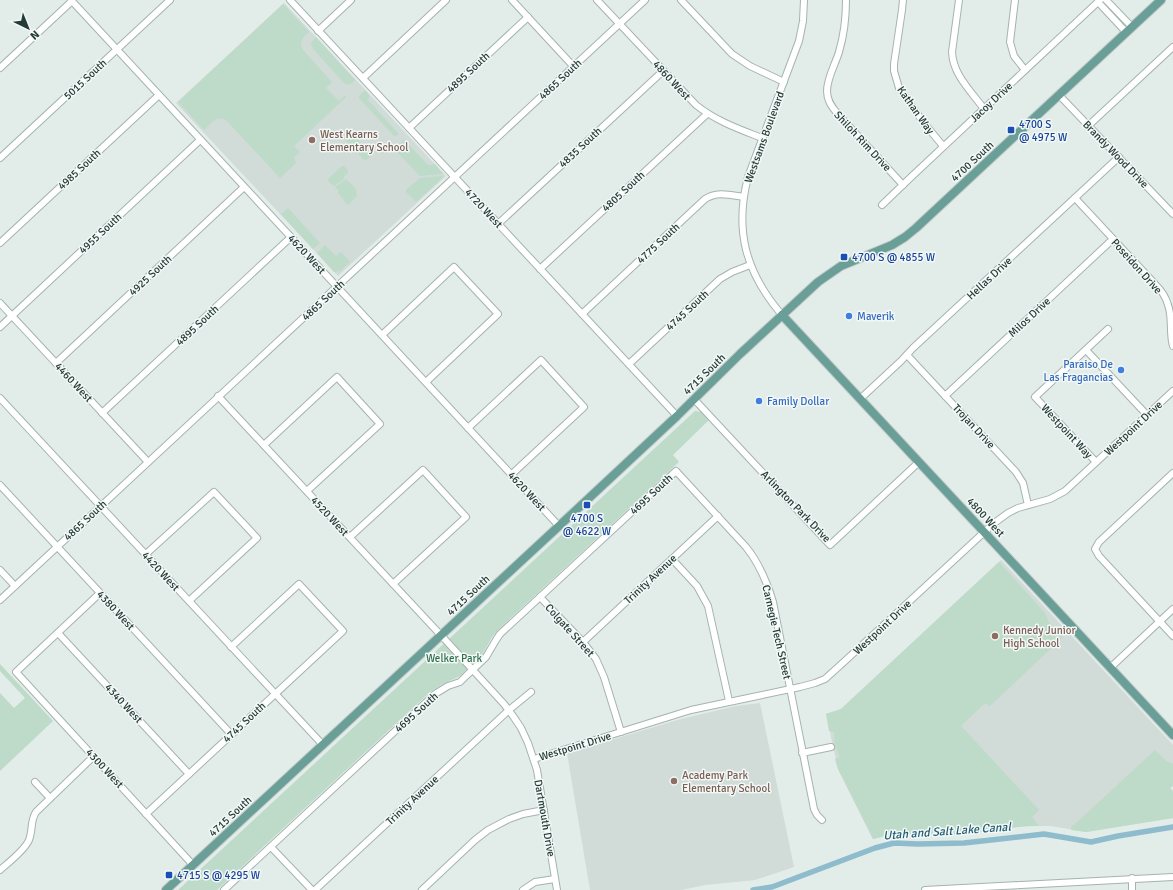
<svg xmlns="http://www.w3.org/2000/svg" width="1173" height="890" viewBox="0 0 1173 890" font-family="Signika,sans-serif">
<rect width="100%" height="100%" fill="#e2ece9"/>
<!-- built -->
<g fill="#d1dbd8">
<path d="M284 3 446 176 338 276 176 103Z"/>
<path d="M1001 560 1173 745V786L1170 788 1173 791V818L1086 832 1051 826H1025L958 834 889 835 873 839 838 769 826 714 841 709Z"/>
<path d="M760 703 794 867 755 880 705 885 682 890H590L567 753 681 719 736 706Z"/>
</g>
<!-- green -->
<g fill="#bddbc8">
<path d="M283 4 309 32C303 37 298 42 303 50L332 82 326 88 339 101 345 95 346 97 294 146 300 152 294 157 296 163 280 178 226 120C216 115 211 123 204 130L178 102Z"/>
<path d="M316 37 355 80C352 83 349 86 344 83L313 49 311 43Z"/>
<path d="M365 90 370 96 367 99 399 134 396 136H394L359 98V96Z"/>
<path d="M350 131 369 152 371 150 373 151 372 152 373 154 365 161 344 138Z"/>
<path d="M404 140 428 165 435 164 443 174 420 176 395 150V148Z"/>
<path d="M342 166H344L348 170 347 174 344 176V179L334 186 327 180Z"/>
<path d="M443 176 441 179 416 202 406 192V190L420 178Z"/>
<path d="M346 179 356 189 357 196 348 205 338 193 339 191 335 187Z"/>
<path d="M288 208 320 243 313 249 281 214Z"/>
<path d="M325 245 336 256 341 252 350 262 340 271 334 272 317 253Z"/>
<path d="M695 411 702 412 709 420 673 455 679 462 500 628 492 637 482 655 460 676 441 685 430 692 217 890H178Z"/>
<path d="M999 562 1045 613 1049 622 1063 637 990 706 985 703 961 726 1039 810 1032 817 1039 826C1012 826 986 832 959 834 931 836 901 831 873 839L838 769 835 759 840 757 835 746 834 732 829 731 826 714 841 709Z"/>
<path d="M0 664 53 721 0 771V693L14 708 25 698 0 671Z"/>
<path d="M1155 750 1166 761 1173 764V786L1170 788 1173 791V818L1086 832 1071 830 1072 825H1074Z"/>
</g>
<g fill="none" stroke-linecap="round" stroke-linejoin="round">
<!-- canal -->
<path stroke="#8ebccd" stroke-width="5.5" d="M753 890 772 887 875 848 894 843 918 844 964 843 1044 834 1091 842 1118 836 1173 827"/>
<defs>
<g id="minor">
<path d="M71 0 559 526"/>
<path d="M290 0 677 416"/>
<path d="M512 0 574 67"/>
<path d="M597 0 696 105C716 121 739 129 762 138"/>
<path d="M681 0 732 54 750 66 784 82"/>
<path d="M846 0C846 18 844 35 839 52 835 65 827 78 827 91 827 100 831 106 837 113L903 185"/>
<path d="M903 0 902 10 894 64V71L899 88 924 123 943 146"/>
<path d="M959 0 952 52C953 75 971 91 984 109"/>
<path d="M1015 0 1010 42 1014 56 1025 70"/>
<path d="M1106 0 1132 27"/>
<path d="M1098 2 1126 32"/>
<path d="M318 31 351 0"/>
<path d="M0 68 72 1"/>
<path d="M363 78 446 0"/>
<path d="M1059 95 1173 214"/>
<path d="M1088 126 1173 47"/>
<path d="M409 128 528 17"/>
<path d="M0 158 170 0"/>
<path d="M1075 198 1155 284C1161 290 1166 297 1168 305 1173 318 1169 333 1173 346"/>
<path d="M882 205 909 179 1100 0"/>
<path d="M498 224 663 71"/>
<path d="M0 243 159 95"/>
<path d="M540 269 707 114"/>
<path d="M0 303 148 462"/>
<path d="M582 314 705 199C717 191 730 195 744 197"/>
<path d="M782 315C746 273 734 231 748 177L799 41 803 21 804 0"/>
<path d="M0 327 200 140"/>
<path d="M382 335 454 267 498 314 426 382"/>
<path d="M1086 350 1147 415"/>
<path d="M907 355 1016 472 1023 483 1028 505"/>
<path d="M56 363 244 187"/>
<path d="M629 364 720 279 732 272 750 265"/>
<path d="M218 396 450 645 504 704 513 716 521 728 528 743 537 770 557 890"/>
<path d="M945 396 1113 239"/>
<path d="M0 398 323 745"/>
<path d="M694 399 830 545 919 462"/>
<path d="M860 399 901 361 913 348 1119 157"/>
<path d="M102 413 291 237"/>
<path d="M468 428 541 360 584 407 512 474"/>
<path d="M264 445 337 377 380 424 307 491"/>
<path d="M1096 462 1035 397 1108 329"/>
<path d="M1173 473 1099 542 1095 549 1099 556 1173 636"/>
<path d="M0 485 231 734"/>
<path d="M350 537 423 470 466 517 393 584"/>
<path d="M146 554 214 492 257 538 189 601"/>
<path d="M672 559 697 586 708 606 729 701"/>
<path d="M0 570 15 586"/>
<path d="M100 593 16 672 193 865"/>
<path d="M540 597 583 642 596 659 604 677 621 732"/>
<path d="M0 600 645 0"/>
<path d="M58 633 189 774"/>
<path d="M583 642 718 516"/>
<path d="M1110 668 1173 609"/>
<path d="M802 753 831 747"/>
<path d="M534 759 691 710 800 687 815 683 825 679 846 660 993 524 1008 513 1018 508 1050 499 1065 491 1173 391"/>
<path d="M35 782 50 798"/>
<path d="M146 814 343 631 299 584 231 647"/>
<path d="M271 847 312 890"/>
<path d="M0 870C8 863 25 850 29 840 33 830 30 821 36 812L94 756"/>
<path d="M1132 878V890"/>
<path d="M224 890 435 694 448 686 460 682 466 676 486 657 496 640 500 634 676 471 746 547C759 563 767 582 773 602L814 809 817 815 822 820"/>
<path d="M315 890 509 710 531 692"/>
<path d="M422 890 475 840 488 830 509 819 523 814 544 810"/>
<path d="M523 890 535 882 555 879"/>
<path d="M925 890 1173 877"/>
</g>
<g id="major">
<path d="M782 315 1173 735"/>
<path d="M166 890 559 526 677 416 740 354 818 282 841 266 892 245 905 237 916 228 1161 0"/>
</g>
</defs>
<!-- minor casing -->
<use href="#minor" stroke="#a5b4b0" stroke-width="8"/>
<!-- major casing -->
<use href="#major" stroke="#c1c8c7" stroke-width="10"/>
<!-- minor -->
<use href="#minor" stroke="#fff" stroke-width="6"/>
<!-- major -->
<use href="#major" stroke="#699f97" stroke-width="8"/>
</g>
<!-- markers -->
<g fill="#1a4fb4" stroke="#f3f8f6" stroke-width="1.5">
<rect x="1007" y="126" width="8" height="8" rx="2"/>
<rect x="840" y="253" width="8" height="8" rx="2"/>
<rect x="583" y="501" width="8" height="8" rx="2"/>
<rect x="165" y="871" width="8" height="8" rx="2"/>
</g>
<g fill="#8d6e63" stroke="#f3f8f6" stroke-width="1.5">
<circle cx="312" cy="140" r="4"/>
<circle cx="995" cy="636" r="4"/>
<circle cx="674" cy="781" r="4"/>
</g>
<g fill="#3f7fe0" stroke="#f3f8f6" stroke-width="1.5">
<circle cx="849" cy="316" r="4"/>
<circle cx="1121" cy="370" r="4"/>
<circle cx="759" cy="401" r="4"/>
</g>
<g text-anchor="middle" stroke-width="3" stroke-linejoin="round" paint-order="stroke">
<!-- street labels -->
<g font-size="11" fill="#233c38" stroke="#f3f8f6">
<text transform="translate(468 72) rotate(-43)" y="4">4895 South</text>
<text transform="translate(85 79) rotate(-43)" y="4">5015 South</text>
<text transform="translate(560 79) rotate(-43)" y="4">4865 South</text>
<text transform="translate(672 80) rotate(47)" y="4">4860 West</text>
<text transform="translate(991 102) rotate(-43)" y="4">Jacoy Drive</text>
<text transform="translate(916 110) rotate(55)" y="4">Kathan Way</text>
<text transform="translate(764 137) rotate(-70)" y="4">Westsams Boulevard</text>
<text transform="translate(863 141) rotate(47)" y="4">Shiloh Rim Drive</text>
<text transform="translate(580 147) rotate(-43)" y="4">4835 South</text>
<text transform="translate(1116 154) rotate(46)" y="4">Brandy Wood Drive</text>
<text transform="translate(972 161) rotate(-43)" y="4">4700 South</text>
<text transform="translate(79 169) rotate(-43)" y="4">4985 South</text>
<text transform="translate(623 191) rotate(-43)" y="4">4805 South</text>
<text transform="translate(484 208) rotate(47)" y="4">4720 West</text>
<text transform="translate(100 233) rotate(-43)" y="4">4955 South</text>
<text transform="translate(658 243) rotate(-43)" y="4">4775 South</text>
<text transform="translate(307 254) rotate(47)" y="4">4620 West</text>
<text transform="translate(1137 266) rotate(48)" y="4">Poseidon Drive</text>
<text transform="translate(150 275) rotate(-43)" y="4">4925 South</text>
<text transform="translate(989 278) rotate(-43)" y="4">Hellas Drive</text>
<text transform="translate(323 300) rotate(-43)" y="4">4865 South</text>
<text transform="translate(687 310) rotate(-43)" y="4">4745 South</text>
<text transform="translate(1029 317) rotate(-43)" y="4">Milos Drive</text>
<text transform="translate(197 325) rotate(-43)" y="4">4895 South</text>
<text transform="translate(704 374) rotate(-44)" y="4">4715 South</text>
<text transform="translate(74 382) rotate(47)" y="4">4460 West</text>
<text transform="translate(974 426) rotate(47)" y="4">Trojan Drive</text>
<text transform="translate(1133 428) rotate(-43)" y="4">Westpoint Drive</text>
<text transform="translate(1067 431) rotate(47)" y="4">Westpoint Way</text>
<text transform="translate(527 491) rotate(47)" y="4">4620 West</text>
<text transform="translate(651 494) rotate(-43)" y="4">4695 South</text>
<text transform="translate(796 506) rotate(46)" y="4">Arlington Park Drive</text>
<text transform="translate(330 516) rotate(47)" y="4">4520 West</text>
<text transform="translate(986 517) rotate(47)" y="4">4800 West</text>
<text transform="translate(85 520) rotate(-43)" y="4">4865 South</text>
<text transform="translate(161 571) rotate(47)" y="4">4420 West</text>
<text transform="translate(650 579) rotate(-43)" y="4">Trinity Avenue</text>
<text transform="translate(468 595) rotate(-43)" y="4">4715 South</text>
<text transform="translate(116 610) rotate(47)" y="4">4380 West</text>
<text transform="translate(882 627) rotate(-43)" y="4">Westpoint Drive</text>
<text transform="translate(570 630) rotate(48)" y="4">Colgate Street</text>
<text transform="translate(777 632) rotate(77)" y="4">Carnegie Tech Street</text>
<text transform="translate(124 703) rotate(47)" y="4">4340 West</text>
<text transform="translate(416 712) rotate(-42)" y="4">4695 South</text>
<text transform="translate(244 722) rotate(-43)" y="4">4745 South</text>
<text transform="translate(575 746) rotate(-17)" y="4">Westpoint Drive</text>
<text transform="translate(105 768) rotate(47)" y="4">4300 West</text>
<text transform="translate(412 800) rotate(-43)" y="4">Trinity Avenue</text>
<text transform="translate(230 816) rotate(-43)" y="4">4715 South</text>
<text transform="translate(545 818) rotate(80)" y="4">Dartmouth Drive</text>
</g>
<!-- transit labels -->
<g font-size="11" fill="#164399" stroke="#f3f8f6" text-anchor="start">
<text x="1019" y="128">4700 S<tspan x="1019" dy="13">@ 4975 W</tspan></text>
<text x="852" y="261">4700 S @ 4855 W</text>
<text x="587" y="522" text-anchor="middle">4700 S<tspan x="587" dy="13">@ 4622 W</tspan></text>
<text x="177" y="879">4715 S @ 4295 W</text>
</g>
<!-- education labels -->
<g font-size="11" fill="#785e54" stroke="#f3f8f6" text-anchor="start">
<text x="320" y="138">West Kearns<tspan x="320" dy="13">Elementary School</tspan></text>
<text x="1003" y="634">Kennedy Junior<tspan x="1003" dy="13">High School</tspan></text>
<text x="682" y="779">Academy Park<tspan x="682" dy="13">Elementary School</tspan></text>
</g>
<!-- shop labels -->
<g font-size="11" fill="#366cbe" stroke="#f3f8f6" text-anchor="start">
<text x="857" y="320">Maverik</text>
<text x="1113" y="368" text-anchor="end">Paraiso De<tspan x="1113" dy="13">Las Fragancias</tspan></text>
<text x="767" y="405">Family Dollar</text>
</g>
<!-- park labels -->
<g font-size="11" fill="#307050" stroke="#f3f8f6">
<text x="454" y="662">Welker Park</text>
</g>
<!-- water labels -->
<g font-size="12" font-style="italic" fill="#215d74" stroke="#f3f8f6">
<text transform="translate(947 831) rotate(-4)" y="4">Utah and Salt Lake Canal</text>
</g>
</g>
<!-- north arrow -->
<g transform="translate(28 28) rotate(137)" stroke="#f3f8f6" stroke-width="3" paint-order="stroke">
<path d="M0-3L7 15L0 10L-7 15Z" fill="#233c38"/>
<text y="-6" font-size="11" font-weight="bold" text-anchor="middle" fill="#233c38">N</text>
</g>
</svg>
